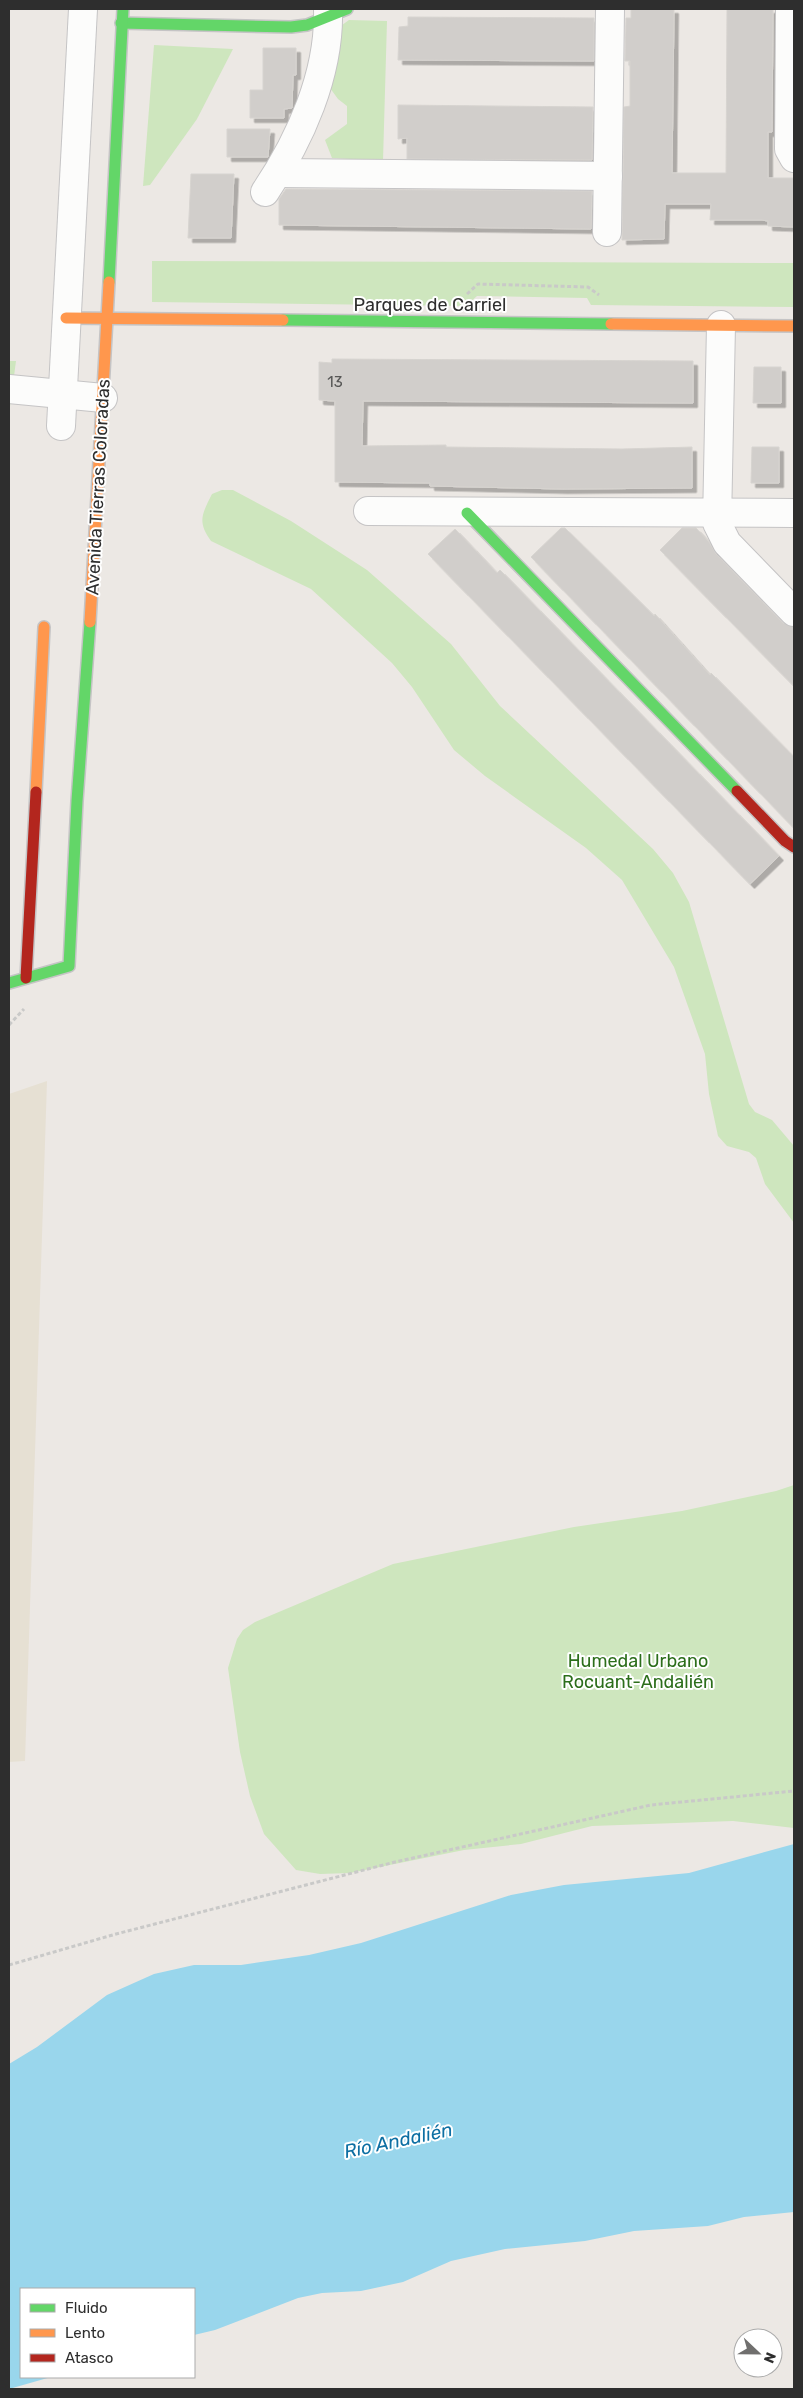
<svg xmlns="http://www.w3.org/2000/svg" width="803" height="2398" viewBox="0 0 803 2398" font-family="Rubik,sans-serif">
<defs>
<filter id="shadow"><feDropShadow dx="4.5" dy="4.5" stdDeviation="0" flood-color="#0004"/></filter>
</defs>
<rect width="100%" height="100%" fill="#ece8e4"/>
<!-- education -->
<path fill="#e6e0d3" d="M47 1081 25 1761 9 1762V1094Z"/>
<!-- green -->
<g fill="#cee6be">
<path d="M349 20 387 21 383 161 332 158 325 140 347 124V106L338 99 330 88 338 28Z"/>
<path d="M154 45 233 49 197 119 150 185 143 186Z"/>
<path d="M152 261 794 263V307L591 305 587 298 477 296 466 306 152 302Z"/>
<path d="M9 361H16L9 414Z"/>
<path d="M222 490H233L291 521 367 570 451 644 500 706 653 849 673 873 689 902 749 1104 755 1112 772 1120 794 1146V1223L765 1184 756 1158 749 1152 727 1146 718 1136 709 1094 705 1054 674 967 622 880 586 848 485 776 454 750 412 687 392 663 311 589 211 541C197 522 202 514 212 494Z"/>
<path d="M794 1485V1828L733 1821 592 1826 521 1844 464 1850 350 1873 320 1874 296 1870 264 1834 250 1796 240 1752 228 1668 237 1639 243 1630 255 1622 393 1564 574 1527 682 1511 776 1491Z"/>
</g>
<!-- water -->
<path fill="#99d6ec" d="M794 1844V2212L744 2217 708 2226 634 2231 585 2241 505 2249 451 2261 403 2282 361 2291 322 2293 298 2298 215 2330 194 2335V2289H21V2377H51L9 2389V2064L37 2047 107 1995 154 1974 194 1965H241L309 1955 361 1943 511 1895 564 1885 689 1873Z"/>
<!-- building -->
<g fill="#d1cecb" stroke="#d7d4d0" filter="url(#shadow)">
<path d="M631 9H674L672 173H726L727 9H773L772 132H768V178H794V227L768 226V221L762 220H710L711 204H665L664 239 622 240 624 107 630 106V61H625L626 18H631Z"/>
<path d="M408 17 594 18V61L398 60 399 27 408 26Z"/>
<path d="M263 48H296V75H293L292 108 284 109V118H250V90H263Z"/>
<path d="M398 105 593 107 592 160 407 159V138L398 139Z"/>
<path d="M227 129H270L268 157H227Z"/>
<path d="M191 174H234L231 238H188Z"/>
<path d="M286 189 592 191 591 229 279 225V199Z"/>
<path d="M332 359 693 361V403L363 401 362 446 446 445V447L622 449 692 447V488L563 489 430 486V483L335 482V401L319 400V362L332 363Z"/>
<path d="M754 367H781V403H753Z"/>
<path d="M752 447H779V483H751Z"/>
<path d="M561 528H565L654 616 655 614 710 675 711 673 794 757V828L531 557Z"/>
<path d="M682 528H696L709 542 716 554 783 623 794 627V686L660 550Z"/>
<path d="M455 529 497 573 500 570 779 856 750 884 428 554Z"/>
</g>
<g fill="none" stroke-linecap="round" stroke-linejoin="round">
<defs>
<g id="street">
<path d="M790 9 789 149 794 158"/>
<path d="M278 173 608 176"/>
<path d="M265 192C300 140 330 74 328 9"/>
<path d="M607 232 610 9"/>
<path d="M721 325 717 523 727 543 794 612"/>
<path d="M9 389 103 398"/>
<path d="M61 426 83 9"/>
<path d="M368 511 794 513"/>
</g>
<g id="fast">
<path d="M121 23 291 27 307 25 347 9"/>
<path d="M109 282 123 9"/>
<path d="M283 320 611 324"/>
<path d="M467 513 737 791"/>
<path d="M9 983 69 966 77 801 90 622"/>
</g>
<g id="slow">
<path d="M66 318 283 320"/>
<path d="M611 324 794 326"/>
<path d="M90 622 109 282"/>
<path d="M36 792 44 627"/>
</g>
<g id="jam">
<path d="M737 791 785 841 794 847"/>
<path d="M26 978 36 792"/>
</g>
</defs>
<!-- street casing -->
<use href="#street" stroke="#c5c4c5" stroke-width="30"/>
<!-- fast casing -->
<use href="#fast" stroke="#c5c4c5" stroke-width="14"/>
<!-- slow casing -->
<use href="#slow" stroke="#c5c4c5" stroke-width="14"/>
<!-- jam casing -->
<use href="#jam" stroke="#c5c4c5" stroke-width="14"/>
<!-- path -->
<g stroke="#c9c9c8" stroke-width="3" stroke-dasharray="4 2.5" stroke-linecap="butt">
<path d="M467 294 478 284 588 287 599 295"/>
<path d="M9 1025 24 1009"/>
<path d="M9 1965 116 1934 395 1862 651 1805 794 1791"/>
</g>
<!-- street -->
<use href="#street" stroke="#fcfcfb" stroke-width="28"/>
<!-- fast -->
<use href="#fast" stroke="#63d668" stroke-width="11"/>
<!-- slow -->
<use href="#slow" stroke="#ff974d" stroke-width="11"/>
<!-- jam -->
<use href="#jam" stroke="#b3261e" stroke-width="11"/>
</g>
<g text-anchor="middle" stroke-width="4" stroke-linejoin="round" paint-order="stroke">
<!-- number labels -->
<g font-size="15" fill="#585857">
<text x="335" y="387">13</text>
</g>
<!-- street labels -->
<g font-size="18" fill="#2e2e2e" stroke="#fff">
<text x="430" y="311">Parques de Carriel</text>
<text transform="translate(98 487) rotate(-87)" y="6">Avenida Tierras Coloradas</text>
</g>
<!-- park labels -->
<g font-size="18" fill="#2c6e1b" stroke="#fff">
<text x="638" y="1667">Humedal Urbano<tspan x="638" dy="21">Rocuant-Andalién</tspan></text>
</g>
<!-- water labels -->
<g font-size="19" font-style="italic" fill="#0d6fa3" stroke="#fff">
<text transform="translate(398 2140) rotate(-12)" y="7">Río Andalién</text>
</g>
</g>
<!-- border -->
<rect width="803" height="2398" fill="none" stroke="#2e2e2e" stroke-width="20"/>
<!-- legend -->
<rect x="20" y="2288" width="175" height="90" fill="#ffffff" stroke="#ababab"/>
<rect x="30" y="2304" width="25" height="8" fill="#63d668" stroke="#ababab"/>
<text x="65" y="2313" font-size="15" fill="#2e2e2e">Fluido</text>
<rect x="30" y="2329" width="25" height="8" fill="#ff974d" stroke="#ababab"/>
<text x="65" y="2338" font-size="15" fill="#2e2e2e">Lento</text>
<rect x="30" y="2354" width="25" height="8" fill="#b3261e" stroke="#ababab"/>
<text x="65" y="2363" font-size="15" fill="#2e2e2e">Atasco</text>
<!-- north arrow -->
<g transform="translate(758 2353) rotate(112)"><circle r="24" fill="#ffffff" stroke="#ababab"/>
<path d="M0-4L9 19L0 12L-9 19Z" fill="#706f6e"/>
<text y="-8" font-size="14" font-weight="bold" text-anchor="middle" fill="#2e2e2e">N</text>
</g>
</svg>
